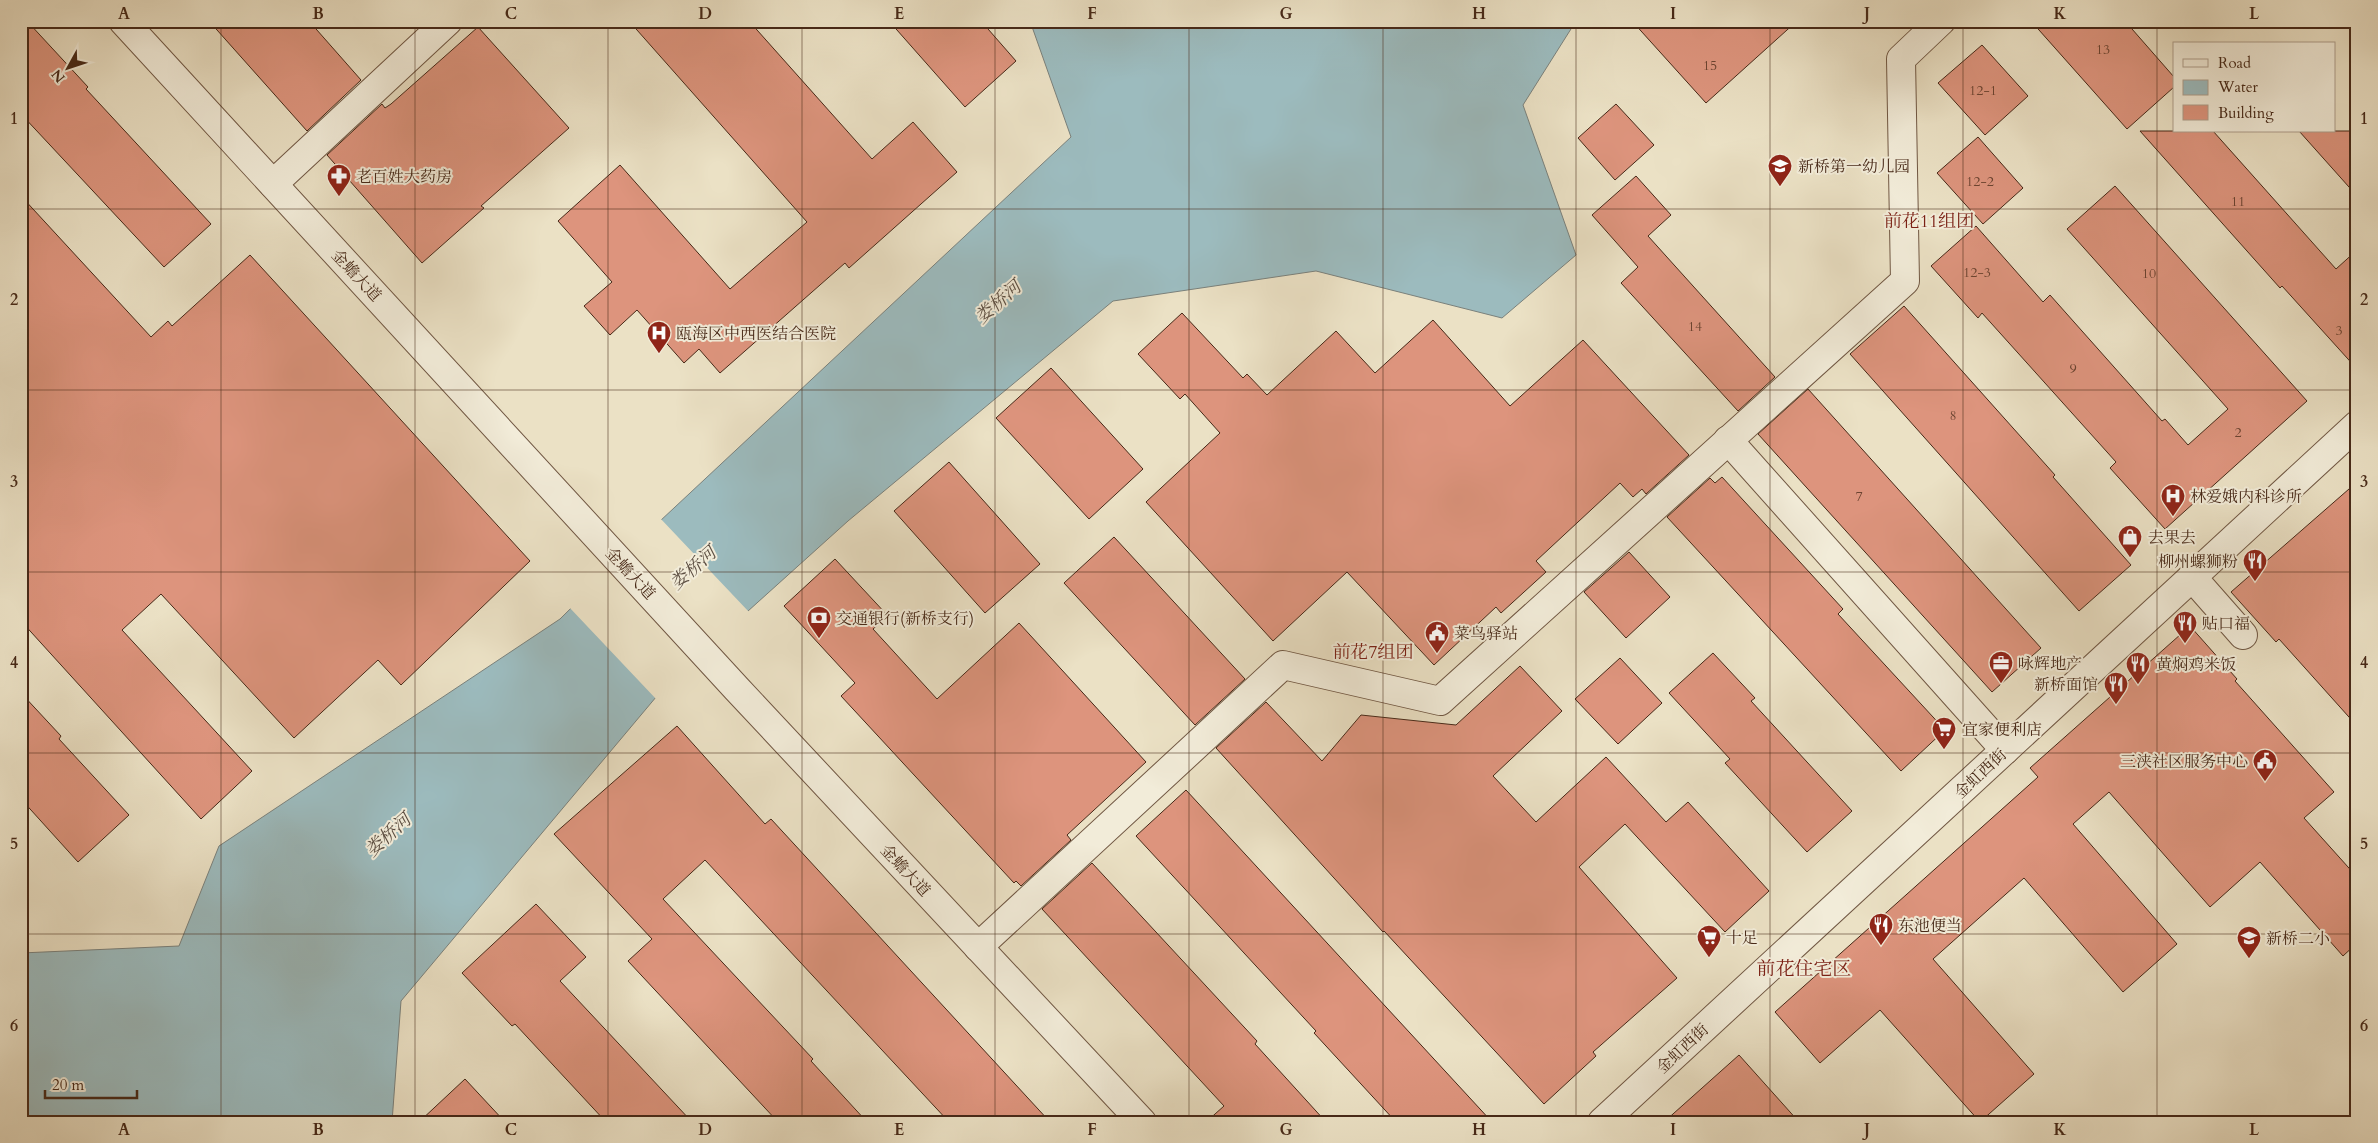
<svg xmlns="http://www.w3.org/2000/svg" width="2378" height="1143" viewBox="0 0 2378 1143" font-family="Cardo,'Noto Serif SC',serif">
<rect width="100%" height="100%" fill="#ebe1c5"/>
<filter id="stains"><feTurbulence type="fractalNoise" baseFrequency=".004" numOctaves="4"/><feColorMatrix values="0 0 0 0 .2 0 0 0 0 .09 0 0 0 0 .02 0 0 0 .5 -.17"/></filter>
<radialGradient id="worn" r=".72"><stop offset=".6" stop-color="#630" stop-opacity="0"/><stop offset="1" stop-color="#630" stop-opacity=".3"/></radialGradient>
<!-- water -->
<path fill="#9cbbbe" stroke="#7a817c" d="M1030 21H1576L1523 105 1576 255 1502 318 1316 271 1113 301 848 521 667 684 401 1001 392 1122H21V953L179 946 219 846 560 619 644 536 1071 137Z"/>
<!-- pier -->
<path fill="#ebe1c5" d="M660 518 749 612 669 686 657 700 569 607Z"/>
<!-- building -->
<g fill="#dd947d" stroke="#472918">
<path d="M21 21H27L88 87 86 89 211 224 164 267 21 114Z"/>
<path d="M209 21H309L361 80 307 131Z"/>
<path d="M629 21H749L872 159 913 122 957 172 849 268 845 263 720 373 699 349 684 363 637 310 610 335 584 306 612 282 558 221 620 165 730 289 807 222Z"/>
<path d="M889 21H981L1016 61 965 107Z"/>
<path d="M1632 21H1797L1706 103Z"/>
<path d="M2031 21H2125L2174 77V87L2127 129Z"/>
<path d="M478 27 569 128 481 206 484 208 422 263 327 155 382 104 385 108 391 104Z"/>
<path d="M1982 45 2028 96 1985 135 1938 83Z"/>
<path d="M1616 104 1654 145 1615 180 1578 138Z"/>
<path d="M2140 131H2213L2336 269 2357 250V369L2282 286 2280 288Z"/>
<path d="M2299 131H2357V196Z"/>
<path d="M1978 137 2023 188 1983 224 1937 173Z"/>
<path d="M1636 176 1671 215 1648 236 1775 377 1738 411 1621 283 1638 267 1592 215Z"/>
<path d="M2115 186 2307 401 2165 529 2110 468 2116 462 1982 313 1978 318 1931 266 1976 226 2043 302 2050 295 2162 421 2165 419 2188 445 2228 409 2067 229Z"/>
<path d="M21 196 151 337 168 321 172 326 250 255 530 561 401 685 378 660 294 738 161 594 122 630 252 771 201 819 21 621Z"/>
<path d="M1904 306 2055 475 2053 477 2131 565 2079 611 1850 354Z"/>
<path d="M1182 313 1243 378 1247 374 1267 395 1336 331 1375 373 1433 320 1510 406 1583 340 1689 455 1646 494 1642 489 1633 497 1620 483 1536 561 1546 572 1501 613 1496 607 1434 665 1347 572 1273 641 1146 502 1220 433 1185 394 1180 399 1138 354Z"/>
<path d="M1051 368 1143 469 1089 519 996 418Z"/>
<path d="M1808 389 2041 648 1992 692 1758 434Z"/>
<path d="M949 462 1040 564 985 613 894 511Z"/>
<path d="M1722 477 1843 609 1838 614 1945 730 1901 771 1667 517 1710 478 1715 483Z"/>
<path d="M2357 482V726L2279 639 2276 642 2231 592Z"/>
<path d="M1114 537 1245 679 1195 725 1064 583Z"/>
<path d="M1629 552 1670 597 1626 638 1584 592Z"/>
<path d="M835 559 888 616 873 629 937 699 1019 623 1146 762 1067 835 1071 840 1021 886 1016 881 1014 883 841 696 855 683 784 606Z"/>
<path d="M2190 626 2237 679 2235 681 2334 792 2304 818 2357 877V943L2343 956 2260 862 2210 907 2109 792 2073 824 2177 944 2123 992 2024 878 1933 959 2034 1074 1980 1122 1880 1010 1820 1063 1775 1012 2038 777 2030 768Z"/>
<path d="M1713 653 1755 698 1751 701 1852 811 1807 852 1725 763 1730 759 1669 693Z"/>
<path d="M1620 658 1662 703 1618 744 1575 699Z"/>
<path d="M1520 666 1562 711 1493 776 1536 822 1606 757 1666 822 1688 802 1769 891 1725 932 1625 824 1579 867 1677 978 1593 1052 1596 1056 1544 1104 1384 931 1383 932 1216 748 1266 702 1322 761 1361 715 1456 725Z"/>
<path d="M21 693 61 736 59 739 129 815 78 862 21 799Z"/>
<path d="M677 726 765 824 771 819 1050 1122H949L705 860 663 899 813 1059 811 1061 867 1122H778L628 961 652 939 554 834Z"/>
<path d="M1186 790 1363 982 1492 1122H1396L1314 1033 1316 1031 1136 836Z"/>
<path d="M1092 863 1257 1041 1255 1044 1326 1122H1206L1224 1106 1042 909Z"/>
<path d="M536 904 586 957 560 981 692 1122H606L515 1024 512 1026 462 973Z"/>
<path d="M1739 1055 1799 1122H1664Z"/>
<path d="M465 1079 505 1122H419Z"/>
</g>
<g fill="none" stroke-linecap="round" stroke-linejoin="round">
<defs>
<g id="minor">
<path d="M273 184 448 21"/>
<path d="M1728 440 2005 750"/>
<path d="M2192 577 2243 635"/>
<path d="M978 947 1283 665 1440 701 1905 281 1901 59 1941 21"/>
<path d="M1602 1122 2357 425"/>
</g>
<path id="tertiary" d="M123 21 737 689 1142 1122"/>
</defs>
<!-- minor casing -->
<use href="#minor" stroke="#705743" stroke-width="30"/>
<!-- tertiary casing -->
<use href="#tertiary" stroke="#705743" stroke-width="30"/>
<!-- minor -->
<use href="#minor" stroke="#f2ecd9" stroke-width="28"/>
<!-- tertiary -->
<use href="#tertiary" stroke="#f2ecd9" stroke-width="28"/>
</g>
<!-- grid -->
<path fill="none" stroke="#472918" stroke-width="1" stroke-opacity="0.55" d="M221 21V1122M415 21V1122M608 21V1122M802 21V1122M995 21V1122M1189 21V1122M1383 21V1122M1576 21V1122M1770 21V1122M1963 21V1122M2157 21V1122M21 209H2357M21 390H2357M21 572H2357M21 753H2357M21 934H2357"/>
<!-- icons -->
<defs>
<symbol id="school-pin" viewBox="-11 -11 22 30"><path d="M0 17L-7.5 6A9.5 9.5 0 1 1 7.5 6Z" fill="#8f2418" stroke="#f2ecd9"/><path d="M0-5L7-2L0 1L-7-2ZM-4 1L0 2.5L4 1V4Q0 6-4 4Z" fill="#fff"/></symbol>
<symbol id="pharmacy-pin" viewBox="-11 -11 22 30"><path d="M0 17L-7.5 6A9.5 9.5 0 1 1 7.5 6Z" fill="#8f2418" stroke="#f2ecd9"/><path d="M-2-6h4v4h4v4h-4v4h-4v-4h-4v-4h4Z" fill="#fff"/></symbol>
<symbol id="hospital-pin" viewBox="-11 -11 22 30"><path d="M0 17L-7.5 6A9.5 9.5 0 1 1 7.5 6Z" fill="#8f2418" stroke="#f2ecd9"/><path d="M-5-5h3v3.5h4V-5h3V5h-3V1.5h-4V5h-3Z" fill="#fff"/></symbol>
<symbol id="shop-pin" viewBox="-11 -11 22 30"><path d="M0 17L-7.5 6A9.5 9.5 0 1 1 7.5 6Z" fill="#8f2418" stroke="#f2ecd9"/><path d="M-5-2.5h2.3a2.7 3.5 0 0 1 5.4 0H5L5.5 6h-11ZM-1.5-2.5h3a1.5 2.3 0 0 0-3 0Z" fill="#fff"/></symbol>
<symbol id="restaurant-pin" viewBox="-11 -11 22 30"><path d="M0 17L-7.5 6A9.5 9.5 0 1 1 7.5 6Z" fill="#8f2418" stroke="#f2ecd9"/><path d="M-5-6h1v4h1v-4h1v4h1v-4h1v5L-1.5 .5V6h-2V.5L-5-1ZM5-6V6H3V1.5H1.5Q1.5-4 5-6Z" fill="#fff"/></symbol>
<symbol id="bank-pin" viewBox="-11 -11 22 30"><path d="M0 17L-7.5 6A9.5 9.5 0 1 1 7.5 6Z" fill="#8f2418" stroke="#f2ecd9"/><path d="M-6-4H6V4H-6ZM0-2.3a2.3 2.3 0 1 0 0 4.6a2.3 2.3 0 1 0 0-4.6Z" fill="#fff"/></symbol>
<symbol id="civic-pin" viewBox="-11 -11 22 30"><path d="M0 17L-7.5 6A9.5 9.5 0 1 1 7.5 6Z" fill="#8f2418" stroke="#f2ecd9"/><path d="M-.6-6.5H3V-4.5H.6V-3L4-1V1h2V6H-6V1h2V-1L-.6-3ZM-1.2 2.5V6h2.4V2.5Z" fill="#fff"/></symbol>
<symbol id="office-pin" viewBox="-11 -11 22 30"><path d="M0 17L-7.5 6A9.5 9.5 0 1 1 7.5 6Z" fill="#8f2418" stroke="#f2ecd9"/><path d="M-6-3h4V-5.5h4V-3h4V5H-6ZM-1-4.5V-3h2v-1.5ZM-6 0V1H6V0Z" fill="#fff"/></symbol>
<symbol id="supermarket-pin" viewBox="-11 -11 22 30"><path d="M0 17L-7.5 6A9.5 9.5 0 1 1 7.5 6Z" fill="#8f2418" stroke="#f2ecd9"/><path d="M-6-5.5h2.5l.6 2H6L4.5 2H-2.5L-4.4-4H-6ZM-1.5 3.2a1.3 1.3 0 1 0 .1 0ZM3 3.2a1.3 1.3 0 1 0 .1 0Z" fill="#fff"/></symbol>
</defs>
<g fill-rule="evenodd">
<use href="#school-pin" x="1766" y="152" width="28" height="38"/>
<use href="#pharmacy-pin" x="325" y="162" width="28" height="38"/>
<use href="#hospital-pin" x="645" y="319" width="28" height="38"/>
<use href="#hospital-pin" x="2159" y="482" width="28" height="38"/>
<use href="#shop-pin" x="2116" y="523" width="28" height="38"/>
<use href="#restaurant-pin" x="2241" y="547" width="28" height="38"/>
<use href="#bank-pin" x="805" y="604" width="28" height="38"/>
<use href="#restaurant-pin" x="2171" y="609" width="28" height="38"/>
<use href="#civic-pin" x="1423" y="619" width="28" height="38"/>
<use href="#office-pin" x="1987" y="649" width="28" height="38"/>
<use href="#restaurant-pin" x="2124" y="650" width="28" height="38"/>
<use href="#restaurant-pin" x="2102" y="670" width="28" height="38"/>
<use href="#supermarket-pin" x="1930" y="715" width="28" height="38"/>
<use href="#civic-pin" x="2251" y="747" width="28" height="38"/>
<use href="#restaurant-pin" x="1867" y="911" width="28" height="38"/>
<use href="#supermarket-pin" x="1695" y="923" width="28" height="38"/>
<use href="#school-pin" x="2235" y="924" width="28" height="38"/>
</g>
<g text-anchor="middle" stroke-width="4" stroke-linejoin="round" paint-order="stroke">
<!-- number labels -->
<g font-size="14" fill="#6c4431">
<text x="2103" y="54">13</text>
<text x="1710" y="70">15</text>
<text x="1983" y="95">12-1</text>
<text x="1980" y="186">12-2</text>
<text x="2238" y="206">11</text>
<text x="1977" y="277">12-3</text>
<text x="2149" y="278">10</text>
<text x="1695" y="331">14</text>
<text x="2339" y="335">3</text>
<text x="2073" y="373">9</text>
<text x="1953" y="420">8</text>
<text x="2238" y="437">2</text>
<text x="1859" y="501">7</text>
</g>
<!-- poi labels -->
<g font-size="16" fill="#472918" stroke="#f2ecd9" text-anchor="start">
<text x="1798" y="172">新桥第一幼儿园</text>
<text x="356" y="182">老百姓大药房</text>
<text x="676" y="339">瓯海区中西医结合医院</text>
<text x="2190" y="502">林爱娥内科诊所</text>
<text x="2148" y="543">去果去</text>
<text x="2238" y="567" text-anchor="end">柳州螺狮粉</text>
<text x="836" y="624">交通银行(新桥支行)</text>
<text x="2202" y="629">贴口福</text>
<text x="1454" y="639">菜鸟驿站</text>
<text x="2018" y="669">咏辉地产</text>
<text x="2156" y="670">黄焖鸡米饭</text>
<text x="2098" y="690" text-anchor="end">新桥面馆</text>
<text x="1962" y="735">宜家便利店</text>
<text x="2248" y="767" text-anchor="end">三浃社区服务中心</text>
<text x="1898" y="931">东池便当</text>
<text x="1726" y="943">十足</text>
<text x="2266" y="944">新桥二小</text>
</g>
<!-- street labels -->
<g font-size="16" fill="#472918" stroke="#f2ecd9">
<text transform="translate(357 275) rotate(47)" y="6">金蟾大道</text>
<text transform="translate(631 573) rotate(47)" y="6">金蟾大道</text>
<text transform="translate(1980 773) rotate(-43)" y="6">金虹西街</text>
<text transform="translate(906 870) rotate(47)" y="6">金蟾大道</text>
<text transform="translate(1682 1048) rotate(-43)" y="6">金虹西街</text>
</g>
<!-- neighbourhood labels -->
<g font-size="18" fill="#7a1f14" stroke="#f2ecd9">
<text x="1929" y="227">前花11组团</text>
<text x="1373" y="658">前花7组团</text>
</g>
<!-- water labels -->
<g font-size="18" font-style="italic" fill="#5c4e42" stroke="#f2ecd9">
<text transform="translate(998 302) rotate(-41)" y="6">娄桥河</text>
<text transform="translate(693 568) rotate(-41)" y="6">娄桥河</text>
<text transform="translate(388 835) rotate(-42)" y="6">娄桥河</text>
</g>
<!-- quarter labels -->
<g font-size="19" fill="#7a1f14" stroke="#f2ecd9">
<text x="1804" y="975">前花住宅区</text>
</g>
</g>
<!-- margin -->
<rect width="2378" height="1143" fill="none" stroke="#ebe1c5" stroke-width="55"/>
<!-- legend -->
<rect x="2173" y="42" width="162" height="90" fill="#f2ecd9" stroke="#ae9e8c"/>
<rect x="2183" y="59" width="25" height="8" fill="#f2ecd9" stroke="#ae9e8c"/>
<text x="2218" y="68" font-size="15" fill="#472918">Road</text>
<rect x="2183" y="80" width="25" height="15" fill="#9cbbbe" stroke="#ae9e8c"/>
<text x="2218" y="92" font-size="15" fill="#472918">Water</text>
<rect x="2183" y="105" width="25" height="15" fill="#dd947d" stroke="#ae9e8c"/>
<text x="2218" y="118" font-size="15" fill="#472918">Building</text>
<!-- north arrow -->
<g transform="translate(68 68) rotate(230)" stroke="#f2ecd9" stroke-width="4" paint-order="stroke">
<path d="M0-4L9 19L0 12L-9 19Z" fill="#472918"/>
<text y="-8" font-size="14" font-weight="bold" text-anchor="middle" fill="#472918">N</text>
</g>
<!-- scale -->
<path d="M45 1090v8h92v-8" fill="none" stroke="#472918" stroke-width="2.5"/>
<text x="52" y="1090" font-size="15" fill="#472918" stroke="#f2ecd9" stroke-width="4" paint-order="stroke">20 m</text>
<rect x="28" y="28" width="2322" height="1088" fill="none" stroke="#472918" stroke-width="2"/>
<g font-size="16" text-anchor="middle" font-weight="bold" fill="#472918">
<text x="124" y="19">A</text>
<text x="318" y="19">B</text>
<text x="511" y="19">C</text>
<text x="705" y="19">D</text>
<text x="899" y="19">E</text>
<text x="1092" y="19">F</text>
<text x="1286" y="19">G</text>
<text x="1479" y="19">H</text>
<text x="1673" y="19">I</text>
<text x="1867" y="19">J</text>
<text x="2060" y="19">K</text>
<text x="2254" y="19">L</text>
<text x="14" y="124">1</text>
<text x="2364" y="124">1</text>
<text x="14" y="305">2</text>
<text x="2364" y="305">2</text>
<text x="14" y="487">3</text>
<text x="2364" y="487">3</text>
<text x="14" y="668">4</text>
<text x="2364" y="668">4</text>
<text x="14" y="849">5</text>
<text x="2364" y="849">5</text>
<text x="14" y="1031">6</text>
<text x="2364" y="1031">6</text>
<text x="124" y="1135">A</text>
<text x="318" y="1135">B</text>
<text x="511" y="1135">C</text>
<text x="705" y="1135">D</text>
<text x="899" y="1135">E</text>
<text x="1092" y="1135">F</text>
<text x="1286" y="1135">G</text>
<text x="1479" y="1135">H</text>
<text x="1673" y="1135">I</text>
<text x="1867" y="1135">J</text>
<text x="2060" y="1135">K</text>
<text x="2254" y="1135">L</text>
</g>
<rect width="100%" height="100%" filter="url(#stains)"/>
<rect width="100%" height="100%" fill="url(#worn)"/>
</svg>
